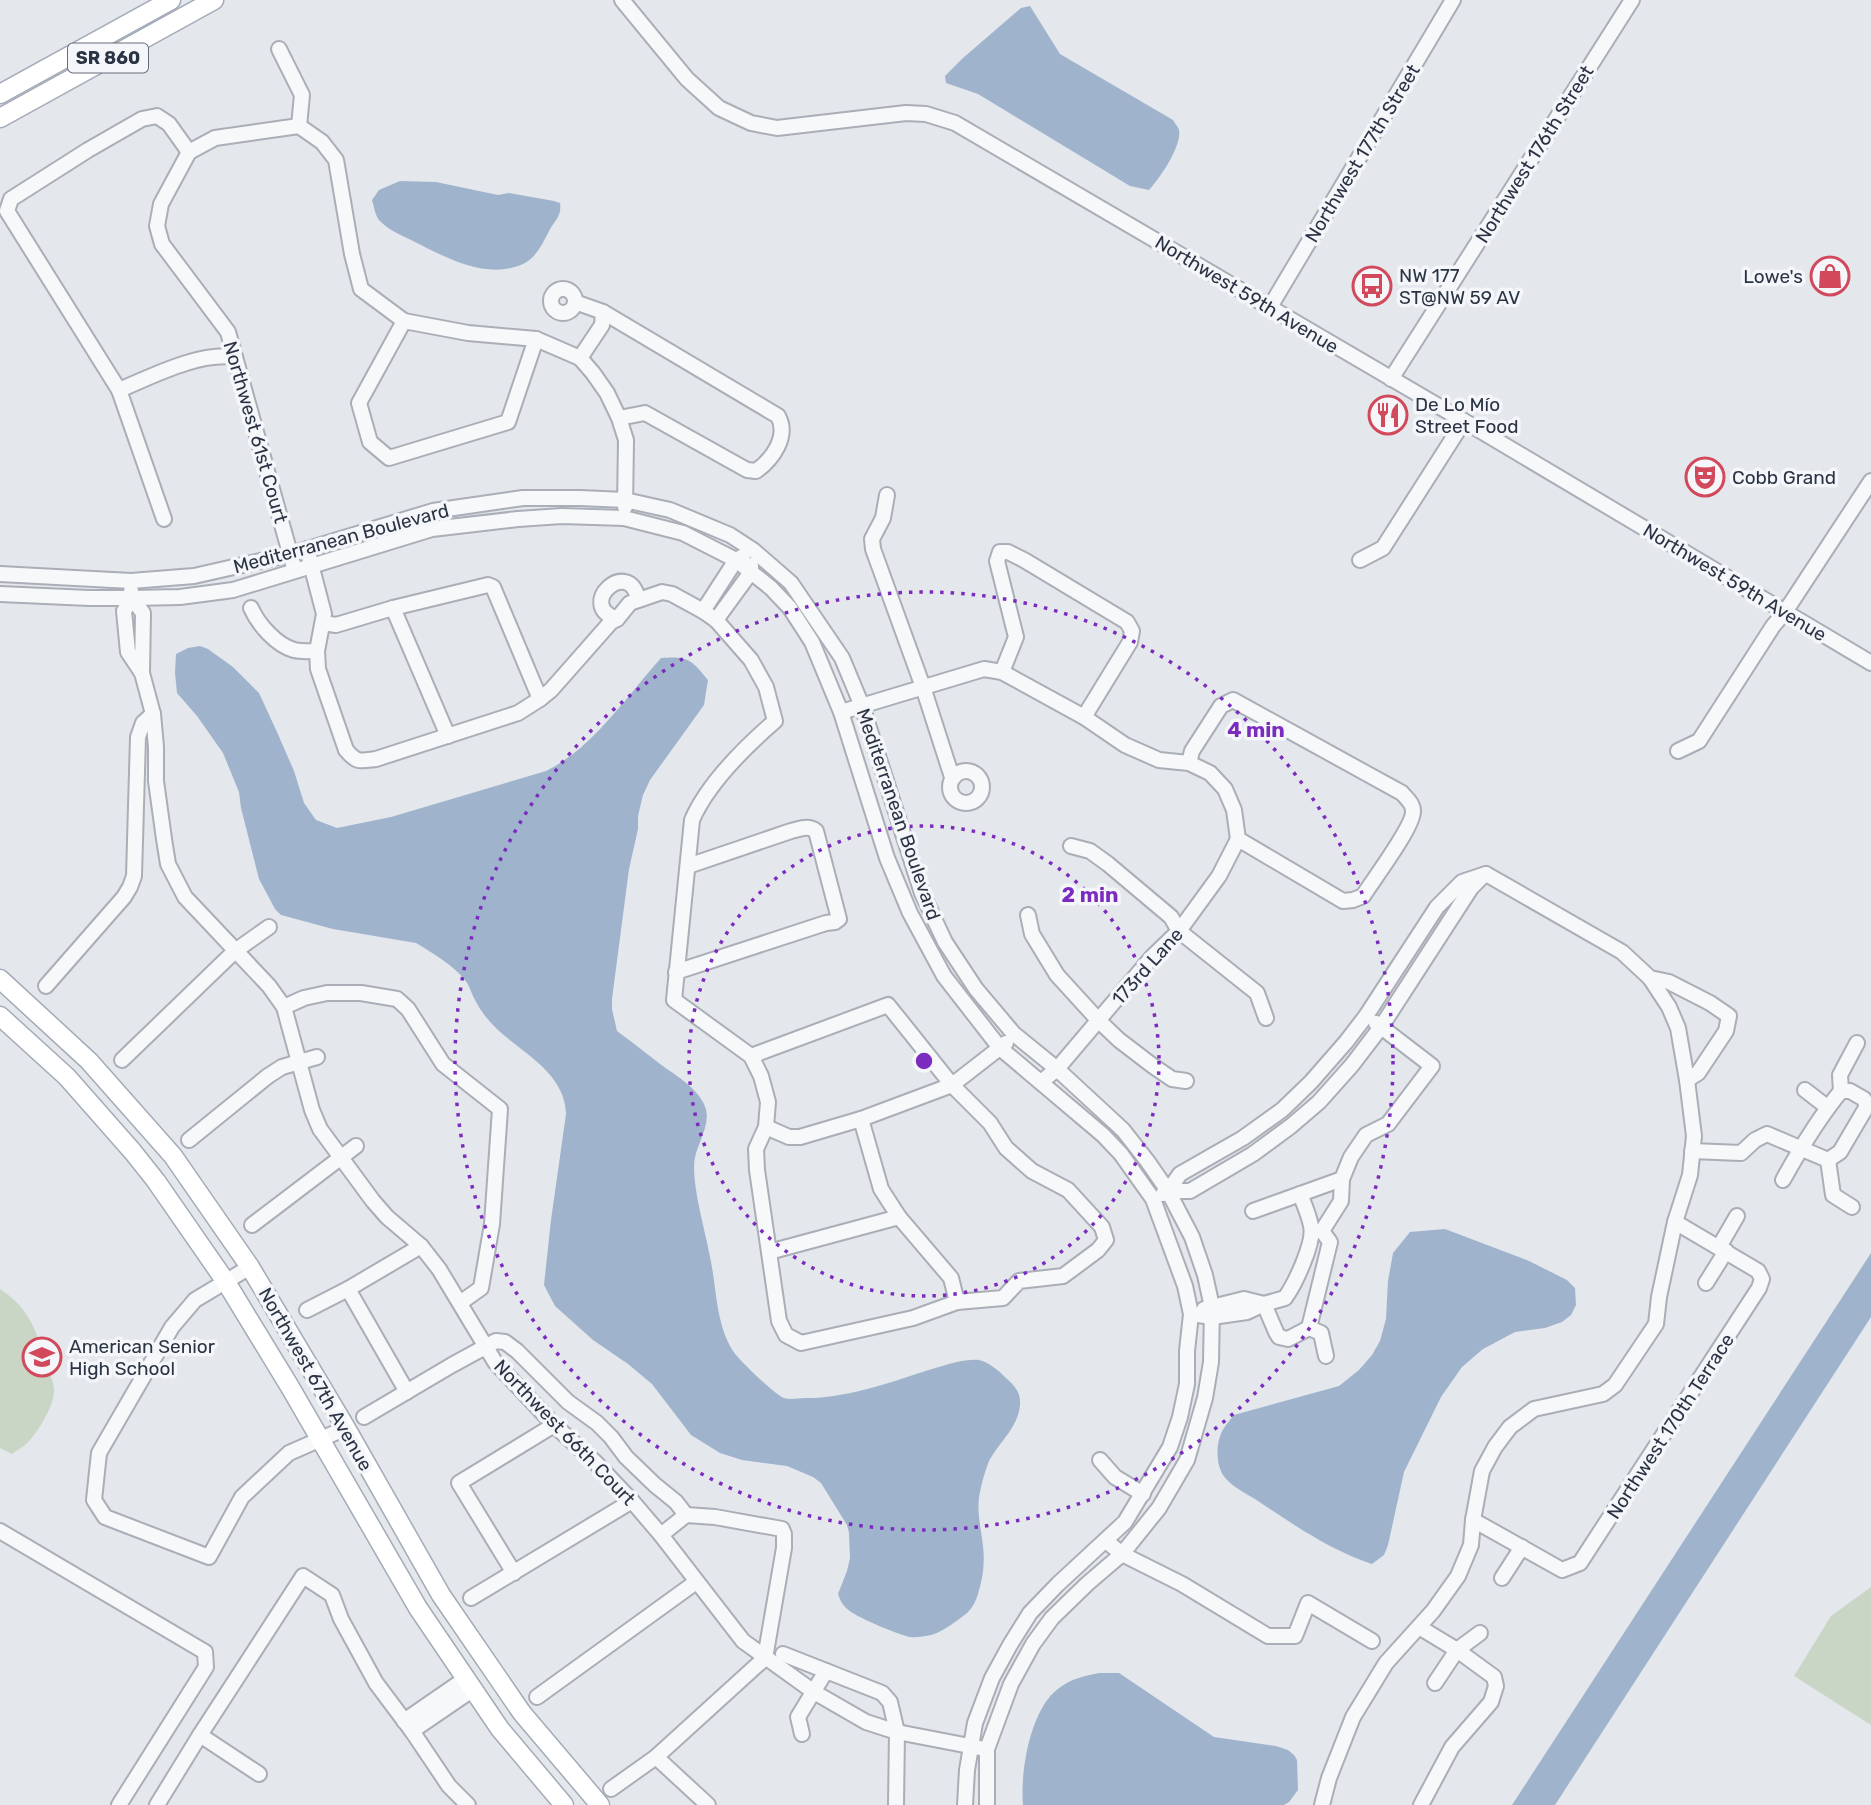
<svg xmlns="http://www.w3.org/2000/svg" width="1871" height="1805" viewBox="0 0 1871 1805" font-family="Rubik,sans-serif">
<rect width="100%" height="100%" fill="#e4e7ec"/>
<!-- green -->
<g fill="#c9d6c5">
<path d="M0 1289C31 1309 37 1333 47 1366 50 1374 55 1385 54 1393 53 1407 36 1436 25 1445 21 1448 16 1451 12 1454L0 1448Z"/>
<path d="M1871 1587V1725L1794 1676 1831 1616Z"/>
</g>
<!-- water -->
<g fill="#9fb4cc">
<path d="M1030 6 1060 54 1173 120C1175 124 1178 126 1179 130 1182 146 1160 178 1149 190L1130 186 978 94 946 83 945 76 963 58 1021 8Z"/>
<path d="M400 181 436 182 498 195 509 193 554 201 560 203C562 216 555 220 549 231 543 243 536 258 523 264 486 281 443 256 411 240 400 235 387 229 379 220 375 215 374 206 372 200L379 190Z"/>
<path d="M200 646 208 649 233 667 259 693 277 732 294 771 304 803 316 820 337 828 391 817 546 771C593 748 626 697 661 658 688 656 691 659 708 680L704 705 650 780 643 795 638 816V829L629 869 612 999V1009L617 1031C632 1042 646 1053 660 1064 675 1075 695 1086 704 1104 714 1125 694 1145 694 1166 694 1194 705 1229 710 1257 717 1288 715 1322 733 1351 738 1359 775 1395 784 1398 790 1400 799 1398 805 1398 839 1399 884 1385 916 1374 934 1369 961 1358 979 1360 989 1362 999 1371 1006 1378 1015 1386 1021 1393 1020 1405 1018 1428 999 1442 989 1461 985 1471 982 1482 980 1492 976 1510 981 1528 983 1546 985 1563 983 1578 978 1594 976 1601 973 1607 968 1612 960 1619 941 1633 931 1635 925 1636 916 1638 910 1637 899 1635 853 1616 846 1608 842 1604 840 1600 838 1594L847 1571 850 1558 849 1533 847 1525 821 1483 813 1477 787 1466 742 1460 720 1453 691 1435 652 1384 628 1364 593 1340 555 1306 544 1285 551 1220 566 1114C565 1071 519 1052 493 1025 485 1017 479 1008 474 998 471 992 469 984 464 979 453 965 431 952 416 943L333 929 281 915 275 909 259 879 241 808 239 792 223 753 197 716 177 693 175 673 176 654 188 648Z"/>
<path d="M1445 1229 1529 1261 1567 1280 1575 1288 1576 1305 1571 1315 1562 1322 1545 1328 1515 1332 1483 1349 1462 1367 1441 1397 1404 1472 1388 1545 1384 1555 1372 1564C1330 1550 1294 1525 1258 1501 1247 1494 1230 1486 1223 1475 1215 1462 1216 1440 1224 1428 1227 1423 1231 1419 1234 1415L1339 1386 1359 1370 1372 1355 1380 1341 1386 1319 1388 1281 1393 1253 1410 1232Z"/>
<path d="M1871 1253V1317L1555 1805H1512Z"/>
<path d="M1099 1673H1119L1214 1737 1276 1746 1288 1750 1294 1755 1297 1760 1298 1790 1289 1802 1284 1805H1023C1020 1772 1030 1709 1059 1688 1071 1679 1084 1676 1099 1673Z"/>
</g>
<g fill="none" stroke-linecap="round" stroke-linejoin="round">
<defs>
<g id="minor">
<path d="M622 0 687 79 719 108 751 123 777 128 906 113 926 114 955 123 1464 421 1871 663"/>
<path d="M279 49 302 95 299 126"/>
<path d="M299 126 322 142 336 160 352 254 361 289 404 321 468 333 536 339 580 358 593 373 607 393 619 418 626 440 625 507"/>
<path d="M189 152 161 204 157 226 162 244 228 332 293 564"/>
<path d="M189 152 215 138 299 126"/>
<circle cx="563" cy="301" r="12"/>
<path d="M575 302 603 312 778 416C789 436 773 459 756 471L747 470 645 413 619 418"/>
<path d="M1270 307 1453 0"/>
<path d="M404 321 359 403 370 442 389 458 508 422 536 339"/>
<path d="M580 358 602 325 603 312"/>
<path d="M1391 379 1632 0"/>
<path d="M119 390C153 376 198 352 235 357"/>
<path d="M887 495 883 518 872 539 873 549 923 687 951 774 954 777"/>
<path d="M164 519 119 390 7 211 11 199 88 150 142 119 157 116 169 124 189 152"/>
<path d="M307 549 324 614 317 651 318 669 346 750C357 763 359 761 376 759L518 713 540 699 551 690 611 622 617 619 630 603 662 592 672 594 703 611 716 620 751 660 766 687 775 721C745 747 708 783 692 820L674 1000 751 1056 761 1076 768 1102 766 1127 756 1149 757 1170 779 1321 786 1335 801 1343 913 1318 957 1302 1003 1298 1019 1281 1063 1276 1098 1250 1106 1240 1102 1227 1068 1190 1032 1171 1006 1148 990 1123 952 1085 888 1005 751 1056"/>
<path d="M1360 560 1383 548 1464 421"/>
<path d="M0 574 131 581 194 576 291 554 433 511 523 498H580L625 500 670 510 730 535 753 550 791 583 842 658 862 706 922 893 945 942 976 989 1014 1034 1057 1069 1123 1130 1148 1162 1168 1191 1192 1237 1205 1275 1212 1307 1211 1362 1205 1398 1187 1460 1159 1508 1122 1554 1087 1584 1052 1618 1033 1644 1011 1684 987 1749V1805"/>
<path d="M0 594 89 598H132L180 597 233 590 432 529 518 519 562 516 624 518 683 533 736 560 771 588 790 608 812 642 841 712 887 858 910 913 944 976 1000 1048 1103 1135 1121 1154 1153 1199 1185 1286 1191 1314 1187 1351V1384L1180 1417 1170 1447 1125 1522 1058 1584 1030 1613 1010 1645 992 1678 975 1723 967 1770 965 1805"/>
<path d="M132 598 143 613 142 673"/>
<path d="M251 608C258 624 276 645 294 650 302 652 309 651 317 651"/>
<path d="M393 608 448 736"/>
<path d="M703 611 736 560 743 556"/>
<path d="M617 619C575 605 629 556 638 599"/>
<path d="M716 620 751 572V565"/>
<path d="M323 623 336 625 393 608 488 585 493 587 540 699"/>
<path d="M1002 672 1016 637 997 561 1000 552H1008L1024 560 1127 622 1132 631 1130 642 1084 717"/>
<path d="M841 712 984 669 1002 672 1084 717 1125 745 1159 760 1189 763 1210 773 1225 789 1234 810 1238 839 1343 901 1353 900 1363 896C1373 880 1414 826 1413 811 1413 803 1406 798 1402 793L1233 700 1221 706 1192 751 1189 763"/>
<path d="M153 714 156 747V781L164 839 168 864 185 897 269 986 284 1007 312 1110 320 1129 373 1201 387 1217 421 1246 439 1269 495 1362 554 1425 596 1463 632 1501 661 1535 743 1641 814 1692 866 1722 897 1732 980 1748"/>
<path d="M1678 751 1699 741 1773 626 1785 612 1871 481"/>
<circle cx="966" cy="787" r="16"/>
<path d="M1071 846 1090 851 1108 864 1171 917 1179 931 1257 993 1266 1018"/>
<path d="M1486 874 1622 952 1650 978 1669 982 1710 1003 1729 1016 1726 1031 1698 1073 1687 1080"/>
<path d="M1028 915 1032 934 1057 975 1099 1021 1119 1040 1153 1066 1172 1079 1186 1081"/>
<path d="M676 972 826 923 835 922 839 919 816 831C808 825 800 829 791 831L688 866"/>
<path d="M46 986 124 897 130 887 134 876 138 737 143 723 153 714 142 673 128 652 124 611 132 598 131 591"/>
<path d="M284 1007 304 998 327 993H361L397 999 408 1009 443 1064 500 1109 492 1224 481 1288 460 1303"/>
<path d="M122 1060 235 951 269 927"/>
<path d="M1041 1082 1057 1069 1152 957 1179 931 1219 876 1238 839"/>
<path d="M1805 1090 1827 1107"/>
<path d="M1841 1091H1850L1864 1099 1867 1106"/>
<path d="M861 1119 881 1189 899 1217 951 1278 957 1302"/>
<path d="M766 1127 789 1137H800L861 1119 952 1085 1006 1043"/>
<path d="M189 1140 268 1076 282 1067 317 1057"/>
<path d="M1692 1151 1741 1153 1755 1140 1767 1134 1828 1160"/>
<path d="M1828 1160 1840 1152 1867 1106 1871 1105"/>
<path d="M1828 1160 1833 1195 1852 1207"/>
<path d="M1783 1180C1800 1149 1818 1119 1841 1091L1840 1075 1857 1043"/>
<path d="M1168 1191H1190L1253 1154 1291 1126 1319 1102 1352 1065 1381 1027 1471 888 1482 877"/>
<path d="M1163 1194 1168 1191 1180 1174 1243 1138 1282 1110 1311 1082 1346 1042 1366 1016 1437 907 1462 882 1486 874"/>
<path d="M1253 1211 1342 1179 1351 1157 1366 1135 1388 1124 1432 1066 1376 1023"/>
<path d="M252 1225 356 1146"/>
<path d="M1719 1247 1737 1216"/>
<path d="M769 1252 899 1217"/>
<path d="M250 1267 195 1300 172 1327 99 1453 94 1500 105 1517 209 1557 242 1497 289 1453 346 1428"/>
<path d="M1706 1283 1726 1251"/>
<path d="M348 1289 407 1392"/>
<path d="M1264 1304 1276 1332 1279 1337 1288 1339 1309 1328 1321 1333 1326 1356"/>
<path d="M1204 1309 1244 1299 1264 1304"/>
<path d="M307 1310 348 1289 421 1246"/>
<path d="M1191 1314 1212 1317 1247 1312 1264 1304 1285 1298C1295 1284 1315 1242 1311 1226 1309 1215 1304 1204 1300 1194"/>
<path d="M1309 1328 1330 1242 1322 1231 1341 1201 1342 1179"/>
<path d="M364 1417 452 1365 496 1341 505 1342 517 1351 568 1402 597 1423 611 1437 626 1457 655 1485 676 1502 686 1515"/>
<path d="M1100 1460 1115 1477 1143 1494"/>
<path d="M1473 1520 1562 1570 1580 1563 1591 1546 1759 1288 1762 1279 1758 1271 1675 1222"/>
<path d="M0 1531 205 1652 206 1667 119 1805"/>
<path d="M1106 1541 1122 1554 1182 1584 1268 1636H1295L1308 1603 1372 1641"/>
<path d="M514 1573 459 1483 554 1425"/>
<path d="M1502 1578 1522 1547"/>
<path d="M471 1598 632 1501"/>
<path d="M1419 1627 1457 1650 1494 1677 1496 1686 1491 1702 1452 1747 1421 1805"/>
<path d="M783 1654 882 1693 890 1702 897 1732 896 1805"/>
<path d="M1435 1683 1457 1650 1480 1633"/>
<path d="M537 1697 696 1582"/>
<path d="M404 1721 465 1679"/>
<path d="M412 1731 472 1690"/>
<path d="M802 1734 798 1717 826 1671"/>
<path d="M200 1735 259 1774"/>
<path d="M656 1757 708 1805"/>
<path d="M611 1789 656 1757 765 1658 784 1548V1534L782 1529 715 1517 686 1515 661 1535"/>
<path d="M157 1805 200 1735 303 1576 332 1595 341 1619 376 1683 412 1731 449 1786 468 1805"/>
<path d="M1322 1805 1329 1778 1353 1717 1386 1663 1433 1611 1458 1576 1471 1545 1473 1520 1482 1471 1495 1447 1510 1427 1534 1409 1603 1394 1615 1385 1656 1324 1659 1297 1675 1222 1690 1175 1694 1136 1687 1080 1678 1028 1669 1007 1650 978"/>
</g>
<g id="major">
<path d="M0 94 171 0"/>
<path d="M0 118 214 0"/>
<path d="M0 979 89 1061 173 1156 250 1267 346 1428 441 1595 522 1713 600 1805"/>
<path d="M0 1016 67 1077 133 1152 156 1181 226 1282 290 1387 418 1608 500 1729 564 1805"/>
</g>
</defs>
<!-- minor casing -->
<use href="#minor" stroke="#a9aeb7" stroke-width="18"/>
<!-- major casing -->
<use href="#major" stroke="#a3abb8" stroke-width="21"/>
<!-- minor -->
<use href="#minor" stroke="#f7f8fa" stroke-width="14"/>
<!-- major -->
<use href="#major" stroke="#fff" stroke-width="18"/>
</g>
<!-- distance rings -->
<g fill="none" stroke="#7b2cbf" stroke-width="3.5" stroke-dasharray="3.5 7">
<circle cx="924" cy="1061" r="235"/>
<circle cx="924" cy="1061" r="469"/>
</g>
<!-- icons -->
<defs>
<symbol id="shop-ring" viewBox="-11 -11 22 22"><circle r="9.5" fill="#f4f6f9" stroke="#d1495b" stroke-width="1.5"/><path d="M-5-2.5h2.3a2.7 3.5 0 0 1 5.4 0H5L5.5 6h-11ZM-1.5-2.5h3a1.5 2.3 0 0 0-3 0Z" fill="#d1495b"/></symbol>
<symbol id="bus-ring" viewBox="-11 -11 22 22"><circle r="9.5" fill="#f4f6f9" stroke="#d1495b" stroke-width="1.5"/><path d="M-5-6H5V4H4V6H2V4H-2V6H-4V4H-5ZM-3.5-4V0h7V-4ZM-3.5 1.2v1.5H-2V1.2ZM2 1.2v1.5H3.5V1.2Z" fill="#d1495b"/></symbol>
<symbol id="restaurant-ring" viewBox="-11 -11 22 22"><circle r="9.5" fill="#f4f6f9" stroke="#d1495b" stroke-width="1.5"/><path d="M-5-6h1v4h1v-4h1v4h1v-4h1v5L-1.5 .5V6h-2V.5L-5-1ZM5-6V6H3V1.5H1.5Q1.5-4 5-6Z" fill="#d1495b"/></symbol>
<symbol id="theatre-ring" viewBox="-11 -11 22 22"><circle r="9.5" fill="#f4f6f9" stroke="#d1495b" stroke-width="1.5"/><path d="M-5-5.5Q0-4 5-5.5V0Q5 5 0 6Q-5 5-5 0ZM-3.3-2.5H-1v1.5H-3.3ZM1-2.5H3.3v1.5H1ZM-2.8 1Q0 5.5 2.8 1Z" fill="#d1495b"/></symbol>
<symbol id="school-ring" viewBox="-11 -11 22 22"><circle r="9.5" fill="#f4f6f9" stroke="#d1495b" stroke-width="1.5"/><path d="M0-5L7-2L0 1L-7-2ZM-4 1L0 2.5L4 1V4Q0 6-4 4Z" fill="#d1495b"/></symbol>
</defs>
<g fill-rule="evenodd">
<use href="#shop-ring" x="1808" y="254" width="44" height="44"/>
<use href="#bus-ring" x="1350" y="264" width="44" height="44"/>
<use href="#restaurant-ring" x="1366" y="393" width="44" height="44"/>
<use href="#theatre-ring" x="1683" y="455" width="44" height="44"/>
<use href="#school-ring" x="20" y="1335" width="44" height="44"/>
</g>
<g text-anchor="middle" stroke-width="7" stroke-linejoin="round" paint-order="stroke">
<!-- shield labels -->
<rect fill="#f4f6f9" stroke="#676e7b" stroke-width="2" x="68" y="43.5" width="80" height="29" rx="5"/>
<g font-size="18" font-weight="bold" fill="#2b3445">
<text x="108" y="64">SR 860</text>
</g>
<!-- street labels -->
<g font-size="19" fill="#2b3445" stroke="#f4f6f9">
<text transform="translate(1362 153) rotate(-59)" y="7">Northwest 177th Street</text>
<text transform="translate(1534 154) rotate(-58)" y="7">Northwest 176th Street</text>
<text transform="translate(1247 294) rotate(31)" y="7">Northwest 59th Avenue</text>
<text transform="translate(256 432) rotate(74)" y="7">Northwest 61st Court</text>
<text transform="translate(341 538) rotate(-15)" y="7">Mediterranean Boulevard</text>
<text transform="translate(1735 582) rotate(31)" y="7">Northwest 59th Avenue</text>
<text transform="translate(899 814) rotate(71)" y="7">Mediterranean Boulevard</text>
<text transform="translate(1147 966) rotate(-48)" y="7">173rd Lane</text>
<text transform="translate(316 1379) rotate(60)" y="7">Northwest 67th Avenue</text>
<text transform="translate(1670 1426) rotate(-57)" y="7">Northwest 170th Terrace</text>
<text transform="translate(565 1432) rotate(46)" y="7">Northwest 66th Court</text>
</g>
<!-- poi labels -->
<g font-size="19" fill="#2b3445" stroke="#f4f6f9" text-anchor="start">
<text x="1399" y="282">NW 177<tspan x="1399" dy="22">ST@NW 59 AV</tspan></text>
<text x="1803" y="283" text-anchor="end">Lowe's</text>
<text x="1415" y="411">De Lo Mío<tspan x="1415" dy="22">Street Food</tspan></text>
<text x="1732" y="484">Cobb Grand</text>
<text x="69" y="1353">American Senior<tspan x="69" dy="22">High School</tspan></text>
</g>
</g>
<circle cx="924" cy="1061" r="10" fill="#7b2cbf" stroke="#f4f6f9" stroke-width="3.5"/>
<g font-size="21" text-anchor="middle" font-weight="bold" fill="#7b2cbf" stroke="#f4f6f9" stroke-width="7" stroke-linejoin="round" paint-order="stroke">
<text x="1256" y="737">4 min</text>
<text x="1090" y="902">2 min</text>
</g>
</svg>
